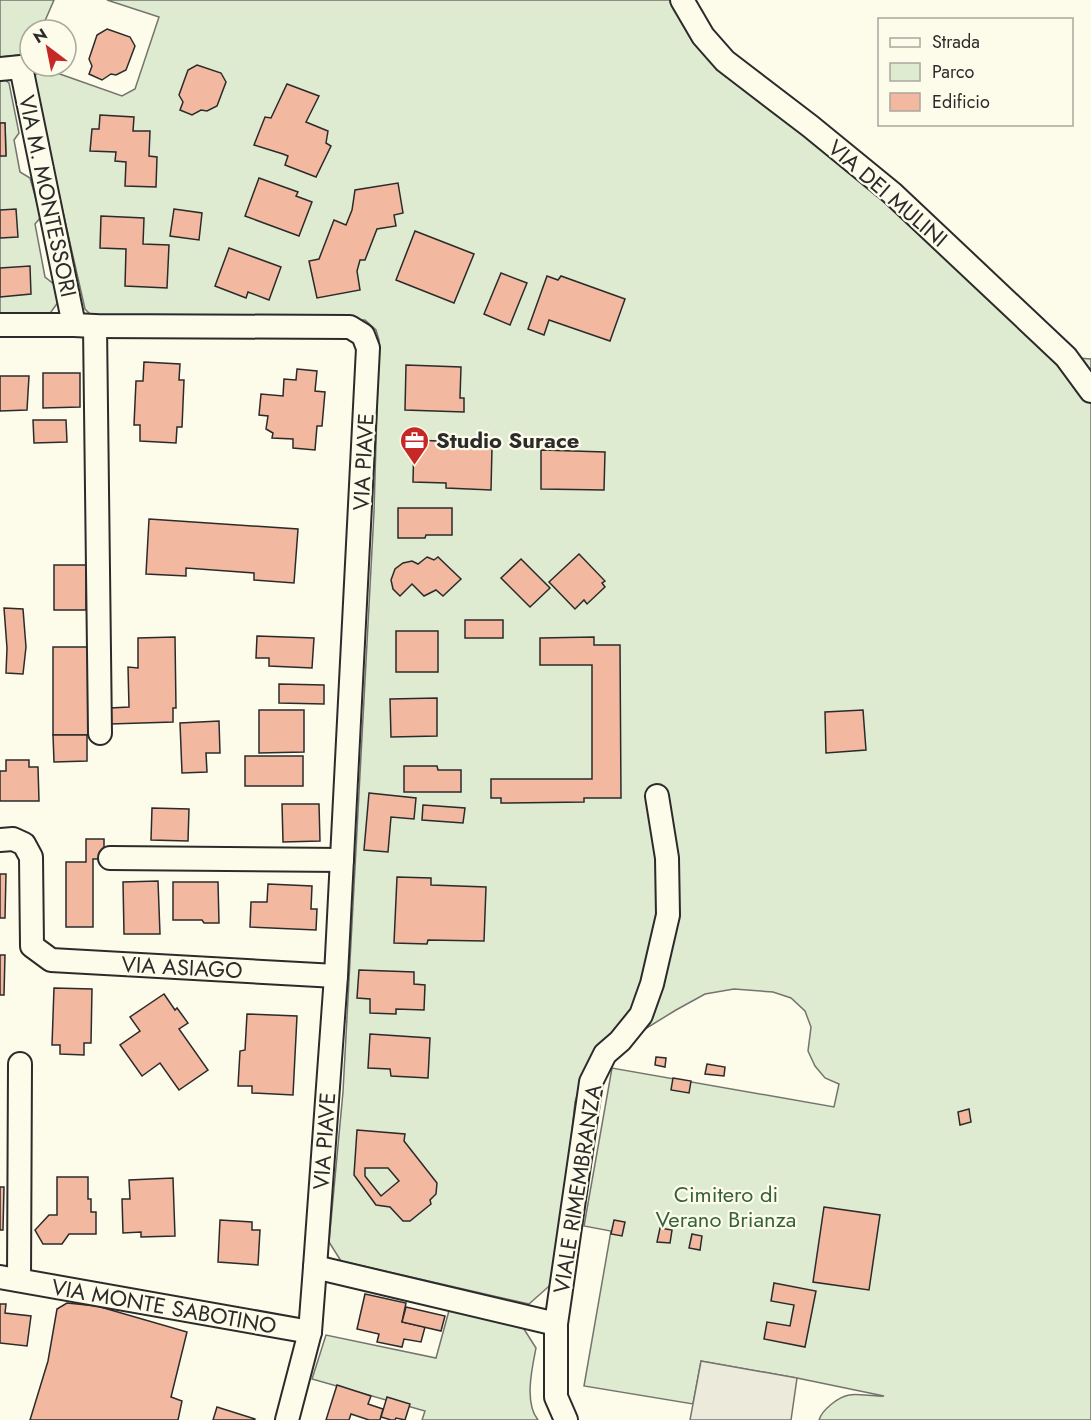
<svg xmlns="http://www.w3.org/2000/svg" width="1091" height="1420" viewBox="0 0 1091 1420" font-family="Jost,sans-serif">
<rect width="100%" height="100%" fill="#fdfbea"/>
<!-- green -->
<g fill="#deebd1" stroke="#74746e" stroke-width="1.5">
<path d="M0 0H54L41 30H30V54L0 57Z"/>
<path d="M107 0H682L703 36 1066 357 1091 359V1420H819C822 1410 838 1397 849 1395 858 1393 874 1397 884 1396L797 1378 701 1361 693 1404 584 1386 611 1231 584 1226 612 1068 834 1107 839 1084 825 1078 815 1066 808 1051 811 1027 805 1011 791 998 773 992 734 989 705 994 676 1010 645 1029 664 964 658 875V915L639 998 623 1024 599 1045 586 1067 575 1102 556 1280 529 1304 341 1261 329 1242 343 1092 374 512 379 340 376 330 365 320H96L85 309 33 80 40 67 122 96 135 89 159 17Z"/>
<path d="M0 78H2L9 83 19 133 14 140 20 172 30 178 41 217 35 224 45 277 55 285 59 301 48 316 0 315V156L6 155 5 123H0Z"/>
<path d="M450 1307 522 1326 536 1348C532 1368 524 1403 538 1420H422L425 1411 312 1379 326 1335 436 1358Z"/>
</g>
<!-- parking -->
<path fill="#eceadb" stroke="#74746e" stroke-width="1.5" d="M701 1361 797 1378 791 1420H690Z"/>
<!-- building -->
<g fill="#f2b8a0" stroke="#2b2b2b" stroke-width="1.5" fill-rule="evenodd">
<path d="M107 29 130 37 135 46 126 70 116 75 111 74 102 80 89 74 92 66 89 59 97 35Z"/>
<path d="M197 65 221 73 226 82 217 106 207 111 201 110 192 115 180 110 183 102 179 95 188 70Z"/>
<path d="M287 84 319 96 306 122 328 131 326 143 331 146 316 177 285 165 288 156 283 154 254 145 265 117 271 118Z"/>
<path d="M100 115 134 117 133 131H150L149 156 157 157 156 187 125 186 126 162 115 161 116 152 90 151 92 129H99Z"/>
<path d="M0 123H5L6 156H0Z"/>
<path d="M259 178 298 192 296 196 312 202 299 236 245 216Z"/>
<path d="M398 183 403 213 394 215 396 226 377 229 365 260H360L357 271 360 290 317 298 309 261 319 259 334 220 346 225 352 210 355 190Z"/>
<path d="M16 209 18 237 0 238V210Z"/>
<path d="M174 209 202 213 199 240 170 236Z"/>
<path d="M101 216 144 218 143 244 169 245 167 288 125 286 126 249 100 248Z"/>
<path d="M415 231 474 254 454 303 396 280Z"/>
<path d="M229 248 281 267 269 300 248 292 246 298 215 286Z"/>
<path d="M30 266 31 294 0 297V268Z"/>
<path d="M501 273 527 283 510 325 484 314Z"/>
<path d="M547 276 558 280 561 276 625 299 610 341 549 320 544 335 528 329Z"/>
<path d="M144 362 180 364 179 380H184L182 427H177L176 443 140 441V425H134L136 381H143Z"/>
<path d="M406 365 461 367 460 398H464V412L405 410Z"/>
<path d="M297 369 317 371 315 391 325 392 322 426H317L315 450 293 448V439L272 438 273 433 266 429 268 416 259 415 261 394 283 396 284 379 296 380Z"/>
<path d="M43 373H80V407L43 408Z"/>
<path d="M0 376H29L27 410 0 411Z"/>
<path d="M33 420H66L67 442 34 443Z"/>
<path d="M414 440 463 442 462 447 492 448 491 490 446 488V483L413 482Z"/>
<path d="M541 450 605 452 604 490 541 489Z"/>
<path d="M398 508H452V535H426L425 538H398Z"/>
<path d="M149 519 298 529 294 583 254 580V573L186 568V576L146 574Z"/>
<path d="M579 554 605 581 602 583 605 587 587 604 584 600 575 609 549 582Z"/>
<path d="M427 557 434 560 438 557 461 579 443 596 436 590 424 596 412 584 400 596 393 589 391 580 395 569 403 563 412 561 418 564Z"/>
<path d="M521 559 550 588 530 607 501 578Z"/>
<rect x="54" y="565" width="32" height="45"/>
<path d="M4 608 23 609 26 647 23 674 6 673 7 648Z"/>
<rect x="465" y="620" width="38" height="18"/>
<rect x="396" y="631" width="42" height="41"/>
<path d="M257 636 314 638 312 668 269 666V658H256Z"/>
<path d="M175 637 176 708H173V722L110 724V708L129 707 128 667 138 668V638Z"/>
<path d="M594 637V645H620L621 798H584V802L501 803V798H491V779H592V665H540V638Z"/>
<rect x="53" y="647" width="40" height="88"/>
<path d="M279 684 324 685V704L279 703Z"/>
<path d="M437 698V736L391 737 390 699Z"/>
<path d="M259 710H304V752L259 753Z"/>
<path d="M863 710 866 750 826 753 825 712Z"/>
<path d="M219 721 220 753H206L207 772 182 773 180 723Z"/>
<path d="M53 735H87V761L54 762Z"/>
<rect x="245" y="756" width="58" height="30"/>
<path d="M6 760H29V767H38L39 801H0V771H6Z"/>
<path d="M404 766H437L438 770H461V792H404Z"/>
<path d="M369 793 416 798 414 819 391 817 388 852 364 850Z"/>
<path d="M282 804H319L320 841 283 842Z"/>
<path d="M423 805 465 808 463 823 422 820Z"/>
<path d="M152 808 189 809 188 841 151 840Z"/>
<path d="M86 839H104V859H93V927H66V862H86Z"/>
<path d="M0 874H6L5 918H0Z"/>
<path d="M397 877 431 878V885L486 887 484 941 428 940 427 944 394 943Z"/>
<path d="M158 881 160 934H124L123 882Z"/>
<path d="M173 882H218L219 923H204L202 920H173Z"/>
<path d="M268 884 312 886 311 909H317L316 930 250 927 251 902H267Z"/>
<path d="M0 955H5L4 995H0Z"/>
<path d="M359 970 414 972V984L425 985 424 1010 396 1009V1014L370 1013V999L357 998Z"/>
<path d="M54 988 92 989 91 1043H84V1055L60 1054V1045H52Z"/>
<path d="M164 994 175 1010 177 1008 188 1023 179 1029 208 1070 179 1090 160 1063 142 1076 120 1045 140 1031 130 1017Z"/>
<path d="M247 1014 297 1016 293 1095 252 1093V1086H238L240 1051 245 1050Z"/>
<path d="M370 1034 430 1038 428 1078 391 1076 390 1069 368 1068Z"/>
<path d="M656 1057 666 1058 665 1067 655 1065Z"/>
<path d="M707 1064 725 1067 724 1076 705 1074Z"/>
<path d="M673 1078 691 1081 689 1093 671 1090Z"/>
<path d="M969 1109 971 1122 960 1125 958 1112Z"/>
<path d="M357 1130 405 1134 404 1141 437 1183 436 1194 430 1200 431 1204 410 1221H403L390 1207 376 1205 354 1175ZM365 1168H388L399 1181 381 1196 365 1176Z"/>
<path d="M57 1177H88V1199H91V1212H96V1234H69L62 1244H43L35 1230 49 1215H57Z"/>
<path d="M173 1178 175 1236 141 1237V1232L123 1233 122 1199H130L129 1180Z"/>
<path d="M0 1187H4L3 1230H0Z"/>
<path d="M824 1207 880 1215 869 1290 813 1282Z"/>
<path d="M220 1220 252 1222V1230H260L258 1265 218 1262Z"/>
<path d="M614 1220 625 1222 622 1236 611 1234Z"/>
<path d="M660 1228 672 1230 670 1243 657 1242Z"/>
<path d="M692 1234 702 1236 700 1250 689 1248Z"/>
<path d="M774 1283 816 1291 805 1347 764 1339 767 1322 790 1326 794 1305 771 1301Z"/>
<path d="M365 1294 406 1303 402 1322 425 1327 421 1342 404 1339 402 1347 377 1342 379 1334 357 1329Z"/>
<path d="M67 1303 97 1306 187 1332 171 1397 182 1401 178 1420H30L48 1361 57 1309Z"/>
<path d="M0 1304H6L5 1313 31 1316 27 1346 0 1343Z"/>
<path d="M406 1307 445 1316 441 1331 402 1322Z"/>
<path d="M337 1385 371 1396 368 1404 383 1409 380 1420H369L351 1414 349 1420H326Z"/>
<path d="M387 1397 410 1404 405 1420 396 1418 395 1420H391L381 1417Z"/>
<path d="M217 1407 255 1419 254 1420H213Z"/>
</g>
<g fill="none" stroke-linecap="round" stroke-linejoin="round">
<defs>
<g id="minor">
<path d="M682 0 703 36 725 61 810 126 892 193 1066 357 1091 391"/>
<path d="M0 69 21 67 74 325"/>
<path d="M0 325H74L95 326 350 327 363 335 368 348 336 976 315 1267 310 1332 287 1420"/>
<path d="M95 326 100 733"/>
<path d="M0 840 13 839 24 844 31 857 32 946 51 960 336 976"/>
<path d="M110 858 342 860"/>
<path d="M315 1267 556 1324"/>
<path d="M0 1277 310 1332"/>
<path d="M19 1280 20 1064"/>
<path d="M566 1420 556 1397V1324L591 1082 605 1054 620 1041 641 1015 652 984 668 915 667 858 657 796"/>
</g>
</defs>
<!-- minor casing -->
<use href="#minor" stroke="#2b2b2b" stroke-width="26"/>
<!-- minor -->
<use href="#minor" stroke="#fdfbea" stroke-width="22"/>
</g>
<!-- icons -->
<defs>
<symbol id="office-pin" viewBox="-11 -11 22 30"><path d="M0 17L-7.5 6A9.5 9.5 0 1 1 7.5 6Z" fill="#c62828" stroke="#fdfbea"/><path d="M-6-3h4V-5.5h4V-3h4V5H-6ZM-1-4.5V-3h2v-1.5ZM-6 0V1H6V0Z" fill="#fff"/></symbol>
</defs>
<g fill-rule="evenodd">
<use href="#office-pin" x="398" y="424" width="33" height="45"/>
</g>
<g text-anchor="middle" stroke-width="4.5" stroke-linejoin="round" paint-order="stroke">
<!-- street labels -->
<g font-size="22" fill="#2b2b2b" stroke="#fdfbea">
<text transform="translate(888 193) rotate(41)" y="8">VIA DEI MULINI</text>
<text transform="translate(48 196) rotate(78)" y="8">VIA M. MONTESSORI</text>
<text transform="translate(363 462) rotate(-87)" y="8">VIA PIAVE</text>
<text transform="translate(182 967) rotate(3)" y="8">VIA ASIAGO</text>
<text transform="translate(324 1141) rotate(-86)" y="8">VIA PIAVE</text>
<text transform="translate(577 1189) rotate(-81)" y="8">VIALE RIMEMBRANZA</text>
<text transform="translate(164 1306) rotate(10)" y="8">VIA MONTE SABOTINO</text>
</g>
<!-- poi labels -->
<g font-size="22" font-weight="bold" fill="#2b2b2b" stroke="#fdfbea" text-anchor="start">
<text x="436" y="448">Studio Surace</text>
</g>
<!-- park labels -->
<g font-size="22" fill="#34623c" stroke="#fdfbea">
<text x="726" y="1202">Cimitero di<tspan x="726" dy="25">Verano Brianza</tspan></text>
</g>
</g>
<!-- legend -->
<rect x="878" y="18" width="195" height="108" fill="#fdfbea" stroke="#a9a89e" stroke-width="1.5"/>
<rect x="890" y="38" width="30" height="9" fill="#fdfbea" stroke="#a9a89e" stroke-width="1.5"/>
<text x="932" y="48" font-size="18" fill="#2b2b2b">Strada</text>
<rect x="890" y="63" width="30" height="18" fill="#deebd1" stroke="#a9a89e" stroke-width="1.5"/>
<text x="932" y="78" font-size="18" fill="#2b2b2b">Parco</text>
<rect x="890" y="93" width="30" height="18" fill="#f2b8a0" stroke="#a9a89e" stroke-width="1.5"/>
<text x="932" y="108" font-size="18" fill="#2b2b2b">Edificio</text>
<!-- north arrow -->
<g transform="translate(48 48) rotate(328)"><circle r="28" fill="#fdfbea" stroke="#a9a89e" stroke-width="1.5"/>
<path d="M0-4.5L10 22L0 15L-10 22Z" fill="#c62828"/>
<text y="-9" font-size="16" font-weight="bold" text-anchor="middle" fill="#2b2b2b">N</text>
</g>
</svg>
